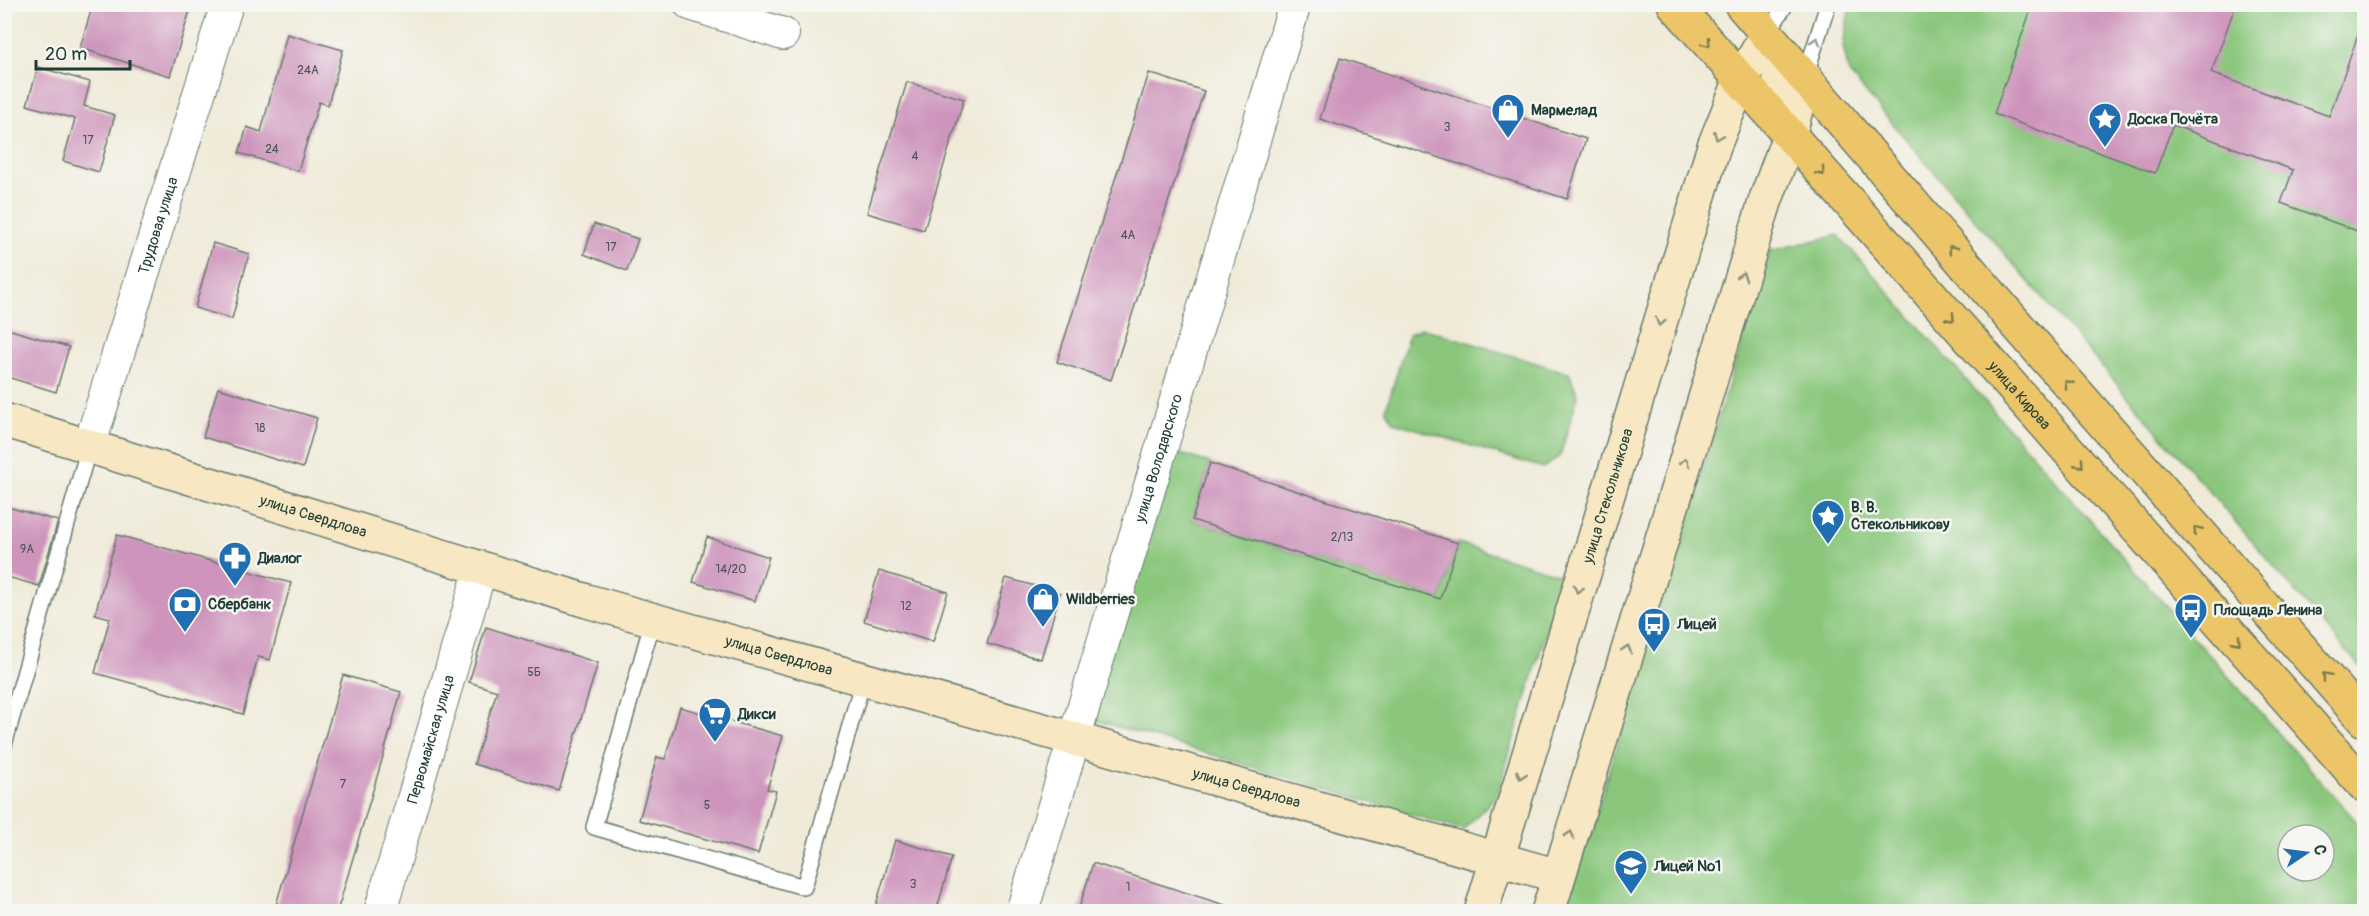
<svg xmlns="http://www.w3.org/2000/svg" width="2369" height="916" viewBox="0 0 2369 916" font-family="Pangolin,sans-serif">
<rect width="100%" height="100%" fill="#f6f6f2"/>
<filter id="ink" filterUnits="userSpaceOnUse"><feTurbulence type="fractalNoise" baseFrequency=".0167" numOctaves="2"/><feDisplacementMap in="SourceGraphic" scale="12" xChannelSelector="R" yChannelSelector="G"/><feConvolveMatrix kernelMatrix="1 2 1 2 8 2 1 2 1" color-interpolation-filters="sRGB"/></filter>
<filter id="wash" filterUnits="userSpaceOnUse"><feTurbulence type="fractalNoise" baseFrequency=".008" numOctaves="4" result="noise"/><feDisplacementMap in="SourceGraphic" scale="24" xChannelSelector="R" yChannelSelector="G"/><feGaussianBlur stdDeviation="1.35" result="paint"/><feColorMatrix in="noise" values="0 0 0 0 0 0 0 0 0 0 0 0 0 0 0 0 0 1.4 0 .05"/><feComposite in="paint" operator="in"/></filter>
<g filter="url(#wash)">
<rect width="100%" height="100%" fill="#f0ebd9"/>
<!-- green -->
<g fill="#8ac77d" stroke="#548258" stroke-width="1.5" fill-rule="evenodd">
<path d="M1850 5H2364V668H2361L1849 73 1843 46Z"/>
<path d="M1838 235 2364 830V911L1565 912 1770 251ZM2288 835H2324V871H2288Z"/>
<path d="M1422 328 1569 373 1578 395 1560 456 1543 468 1394 422 1386 409 1409 334Z"/>
<path d="M1167 450 1210 463 1192 520 1440 599 1458 543 1563 576 1497 795 1463 830 1088 718Z"/>
</g>
<g id="blocks">
<!-- building -->
<g fill="#ce94bc">
<path d="M93 4H192L170 76 80 48Z"/>
<path d="M2033 4H2236L2211 73 2329 116 2361 27 2364 28V219L2360 232 2281 203 2293 170 2173 125 2155 173 1994 114Z"/>
<path d="M287 34 343 50 328 105 319 102 298 171 239 153 247 127 261 132Z"/>
<path d="M1340 58 1586 139 1567 199 1320 119Z"/>
<path d="M38 67 90 82 84 106 115 115 99 172 63 161 75 119 27 105Z"/>
<path d="M1149 73 1204 91 1111 380 1057 362Z"/>
<path d="M907 82 964 99 924 230 867 213Z"/>
<path d="M594 224 638 239 627 271 584 254Z"/>
<path d="M213 243 249 254 232 319 195 308Z"/>
<path d="M4 328 69 347 56 392 4 376Z"/>
<path d="M218 388 317 418 303 468 203 437Z"/>
<path d="M1210 463 1458 543 1440 599 1192 520Z"/>
<path d="M4 506 58 521 39 586 4 576Z"/>
<path d="M117 535 291 583 270 660 258 657 243 714 95 673 110 618 95 614Z"/>
<path d="M707 537 769 557 755 601 693 582Z"/>
<path d="M879 571 948 592 933 642 864 621Z"/>
<path d="M1006 578 1060 593 1041 659 987 644Z"/>
<path d="M486 627 598 663 559 791 474 764 497 691 469 682Z"/>
<path d="M343 675 401 692 384 753 337 912H274Z"/>
<path d="M680 707 783 736 767 789 776 791 758 854 639 820 657 757 665 759Z"/>
<path d="M895 840 952 857 936 912H874Z"/>
<path d="M1093 863 1228 906 1227 912H1078Z"/>
</g>
</g>
</g>
<g filter="url(#ink)">
<use href="#blocks" fill-opacity="0" stroke="#687a6e" stroke-width="1.5"/>
<g fill="none" stroke-linecap="round" stroke-linejoin="round">
<defs>
<g id="lane">
<path d="M1767 34 1786 4"/>
<path d="M1805 77 1828 4"/>
<path d="M653 620 594 827 804 887 863 680"/>
<path d="M4 745 89 447"/>
</g>
<g id="street">
<path d="M690 4 783 34"/>
<path id="s1" d="M89 447 227 4"/>
<path id="s2" d="M380 912 481 568"/>
<path id="s3" d="M1022 912 1295 4"/>
</g>
<g id="secondary">
<path d="M1767 34 1779 74 1788 126"/>
<path id="s4" d="M4 420 587 601 1558 876"/>
<path id="s5" d="M1481 912 1714 146 1740 82 1767 34"/>
<path d="M1548 912 1765 202 1789 136 1805 77"/>
</g>
<g id="primary">
<path id="s6" d="M1674 4 2364 785"/>
<path d="M1741 4 2018 326 2364 720"/>
</g>
</defs>
<!-- lane casing -->
<use href="#lane" stroke="#687a6e" stroke-width="18"/>
<!-- street casing -->
<use href="#street" stroke="#687a6e" stroke-width="34"/>
<!-- secondary casing -->
<use href="#secondary" stroke="#687a6e" stroke-width="36"/>
<!-- primary casing -->
<use href="#primary" stroke="#687a6e" stroke-width="36"/>
<!-- lane -->
<use href="#lane" stroke="#fff" stroke-width="15"/>
<!-- street -->
<use href="#street" stroke="#fff" stroke-width="32"/>
<!-- secondary -->
<use href="#secondary" stroke="#f7e8c3" stroke-width="33"/>
<!-- primary -->
<use href="#primary" stroke="#ecc569" stroke-width="33"/>
</g>
<!-- one-way arrows -->
<defs><path id="oneway-chevron" d="M-2-3.5L2.5 0L-2 3.5" fill="none" stroke-width="1.6" stroke-linecap="round" stroke-linejoin="round" transform="scale(1.5)"/></defs>
<use stroke="#8f9e9a" href="#oneway-chevron" transform="translate(1816 41) rotate(-73)"/>
<g stroke="#7b7a4c">
<use href="#oneway-chevron" transform="translate(1707 43) rotate(49)"/>
<use href="#oneway-chevron" transform="translate(1821 172) rotate(48)"/>
<use href="#oneway-chevron" transform="translate(1952 249) rotate(-130)"/>
<use href="#oneway-chevron" transform="translate(1951 318) rotate(48)"/>
<use href="#oneway-chevron" transform="translate(2068 384) rotate(-131)"/>
<use href="#oneway-chevron" transform="translate(2080 464) rotate(48)"/>
<use href="#oneway-chevron" transform="translate(2197 530) rotate(-131)"/>
<use href="#oneway-chevron" transform="translate(2237 641) rotate(48)"/>
<use href="#oneway-chevron" transform="translate(2326 676) rotate(-131)"/>
</g>
<g stroke="#8b927c">
<use href="#oneway-chevron" transform="translate(1718 136) rotate(112)"/>
<use href="#oneway-chevron" transform="translate(1742 276) rotate(-73)"/>
<use href="#oneway-chevron" transform="translate(1660 322) rotate(107)"/>
<use href="#oneway-chevron" transform="translate(1685 462) rotate(-73)"/>
<use href="#oneway-chevron" transform="translate(1578 589) rotate(107)"/>
<use href="#oneway-chevron" transform="translate(1627 649) rotate(-73)"/>
<use href="#oneway-chevron" transform="translate(1521 775) rotate(107)"/>
<use href="#oneway-chevron" transform="translate(1570 835) rotate(-73)"/>
</g>
</g>
<!-- icons -->
<defs>
<symbol id="shop-pin" viewBox="-11 -11 22 30"><path d="M0 17L-7.5 6A9.5 9.5 0 1 1 7.5 6Z" fill="#1f6fb2" stroke="#f6f6f2"/><path d="M-5-2.5h2.3a2.7 3.5 0 0 1 5.4 0H5L5.5 6h-11ZM-1.5-2.5h3a1.5 2.3 0 0 0-3 0Z" fill="#fff"/></symbol>
<symbol id="sight-pin" viewBox="-11 -11 22 30"><path d="M0 17L-7.5 6A9.5 9.5 0 1 1 7.5 6Z" fill="#1f6fb2" stroke="#f6f6f2"/><path d="M0-6L1.8-2.2L6-1.7L2.9 1.2L3.7 5.4L0 3.3L-3.7 5.4L-2.9 1.2L-6-1.7L-1.8-2.2Z" fill="#fff"/></symbol>
<symbol id="pharmacy-pin" viewBox="-11 -11 22 30"><path d="M0 17L-7.5 6A9.5 9.5 0 1 1 7.5 6Z" fill="#1f6fb2" stroke="#f6f6f2"/><path d="M-2-6h4v4h4v4h-4v4h-4v-4h-4v-4h4Z" fill="#fff"/></symbol>
<symbol id="bank-pin" viewBox="-11 -11 22 30"><path d="M0 17L-7.5 6A9.5 9.5 0 1 1 7.5 6Z" fill="#1f6fb2" stroke="#f6f6f2"/><path d="M-6-4H6V4H-6ZM0-2.3a2.3 2.3 0 1 0 0 4.6a2.3 2.3 0 1 0 0-4.6Z" fill="#fff"/></symbol>
<symbol id="bus-pin" viewBox="-11 -11 22 30"><path d="M0 17L-7.5 6A9.5 9.5 0 1 1 7.5 6Z" fill="#1f6fb2" stroke="#f6f6f2"/><path d="M-5-6H5V4H4V6H2V4H-2V6H-4V4H-5ZM-3.5-4V0h7V-4ZM-3.5 1.2v1.5H-2V1.2ZM2 1.2v1.5H3.5V1.2Z" fill="#fff"/></symbol>
<symbol id="supermarket-pin" viewBox="-11 -11 22 30"><path d="M0 17L-7.5 6A9.5 9.5 0 1 1 7.5 6Z" fill="#1f6fb2" stroke="#f6f6f2"/><path d="M-6-5.5h2.5l.6 2H6L4.5 2H-2.5L-4.4-4H-6ZM-1.5 3.2a1.3 1.3 0 1 0 .1 0ZM3 3.2a1.3 1.3 0 1 0 .1 0Z" fill="#fff"/></symbol>
<symbol id="school-pin" viewBox="-11 -11 22 30"><path d="M0 17L-7.5 6A9.5 9.5 0 1 1 7.5 6Z" fill="#1f6fb2" stroke="#f6f6f2"/><path d="M0-5L7-2L0 1L-7-2ZM-4 1L0 2.5L4 1V4Q0 6-4 4Z" fill="#fff"/></symbol>
</defs>
<g fill-rule="evenodd">
<use href="#shop-pin" x="1489" y="91" width="38" height="52"/>
<use href="#sight-pin" x="2086" y="100" width="38" height="52"/>
<use href="#sight-pin" x="1809" y="497" width="38" height="52"/>
<use href="#pharmacy-pin" x="216" y="539" width="38" height="52"/>
<use href="#shop-pin" x="1024" y="580" width="38" height="52"/>
<use href="#bank-pin" x="166" y="585" width="38" height="52"/>
<use href="#bus-pin" x="2172" y="591" width="38" height="52"/>
<use href="#bus-pin" x="1635" y="605" width="38" height="52"/>
<use href="#supermarket-pin" x="696" y="695" width="38" height="52"/>
<use href="#school-pin" x="1612" y="847" width="38" height="52"/>
</g>
<g text-anchor="middle" stroke-width="5" stroke-linejoin="round" paint-order="stroke">
<!-- number labels -->
<g font-size="12" fill="#4b5356">
<text x="308" y="74">24А</text>
<text x="1447" y="131">3</text>
<text x="88" y="144">17</text>
<text x="272" y="153">24</text>
<text x="915" y="160">4</text>
<text x="1128" y="239">4А</text>
<text x="611" y="251">17</text>
<text x="260" y="432">18</text>
<text x="1342" y="541">2/13</text>
<text x="27" y="553">9А</text>
<text x="731" y="573">14/20</text>
<text x="906" y="610">12</text>
<text x="534" y="676">5Б</text>
<text x="343" y="788">7</text>
<text x="707" y="809">5</text>
<text x="913" y="888">3</text>
<text x="1128" y="891">1</text>
</g>
<!-- poi labels -->
<g font-size="15" font-weight="bold" fill="#1f3d34" stroke="#f6f6f2" text-anchor="start">
<text x="1531" y="115">Мармелад</text>
<text x="2128" y="124">Доска Почёта</text>
<text x="1851" y="512">В. В.<tspan x="1851" dy="17">Стекольникову</tspan></text>
<text x="258" y="563">Диалог</text>
<text x="1066" y="604">Wildberries</text>
<text x="208" y="609">Сбербанк</text>
<text x="2214" y="615">Площадь Ленина</text>
<text x="1677" y="629">Лицeй</text>
<text x="738" y="719">Дикси</text>
<text x="1654" y="871">Лицeй №1</text>
</g>
<!-- street labels -->
<g font-size="15" fill="#1f3d34" stroke="#f6f6f2">
<text dy="5" stroke="none"><textPath href="#s1" startOffset="232">Трудовая улица</textPath></text>
<text dy="5" stroke="none"><textPath href="#s6" startOffset="522">улица Кирова</textPath></text>
<text dy="5" stroke="none"><textPath href="#s3" startOffset="474">улица Володарского</textPath></text>
<text dy="5" stroke="none"><textPath href="#s5" startOffset="435">улица Стекольникова</textPath></text>
<text dy="5" stroke="none"><textPath href="#s4" startOffset="324">улица Свердлова</textPath></text>
<text dy="5" stroke="none"><textPath href="#s4" startOffset="810">улица Свердлова</textPath></text>
<text dy="5" stroke="none"><textPath href="#s2" startOffset="180">Первомайская улица</textPath></text>
<text dy="5" stroke="none"><textPath href="#s4" startOffset="1296">улица Свердлова</textPath></text>
</g>
</g>
<!-- margin -->
<rect width="2369" height="916" fill="none" stroke="#f6f6f2" stroke-width="24"/>
<!-- north arrow -->
<g transform="translate(2306 853) rotate(77)"><circle r="28" fill="#f6f6f2" stroke="#a0aca6" stroke-width="1.5"/>
<path d="M0-4.5L10 22L0 15L-10 22Z" fill="#1f6fb2"/>
<text y="-9" font-size="16" font-weight="bold" text-anchor="middle" fill="#1f3d34">С</text>
</g>
<!-- scale -->
<path d="M36 60v9h94v-9" fill="none" stroke="#1f3d34" stroke-width="3"/>
<text x="45" y="60" font-size="18" fill="#1f3d34" stroke="#f6f6f2" stroke-width="4.5" paint-order="stroke">20 m</text>
</svg>
